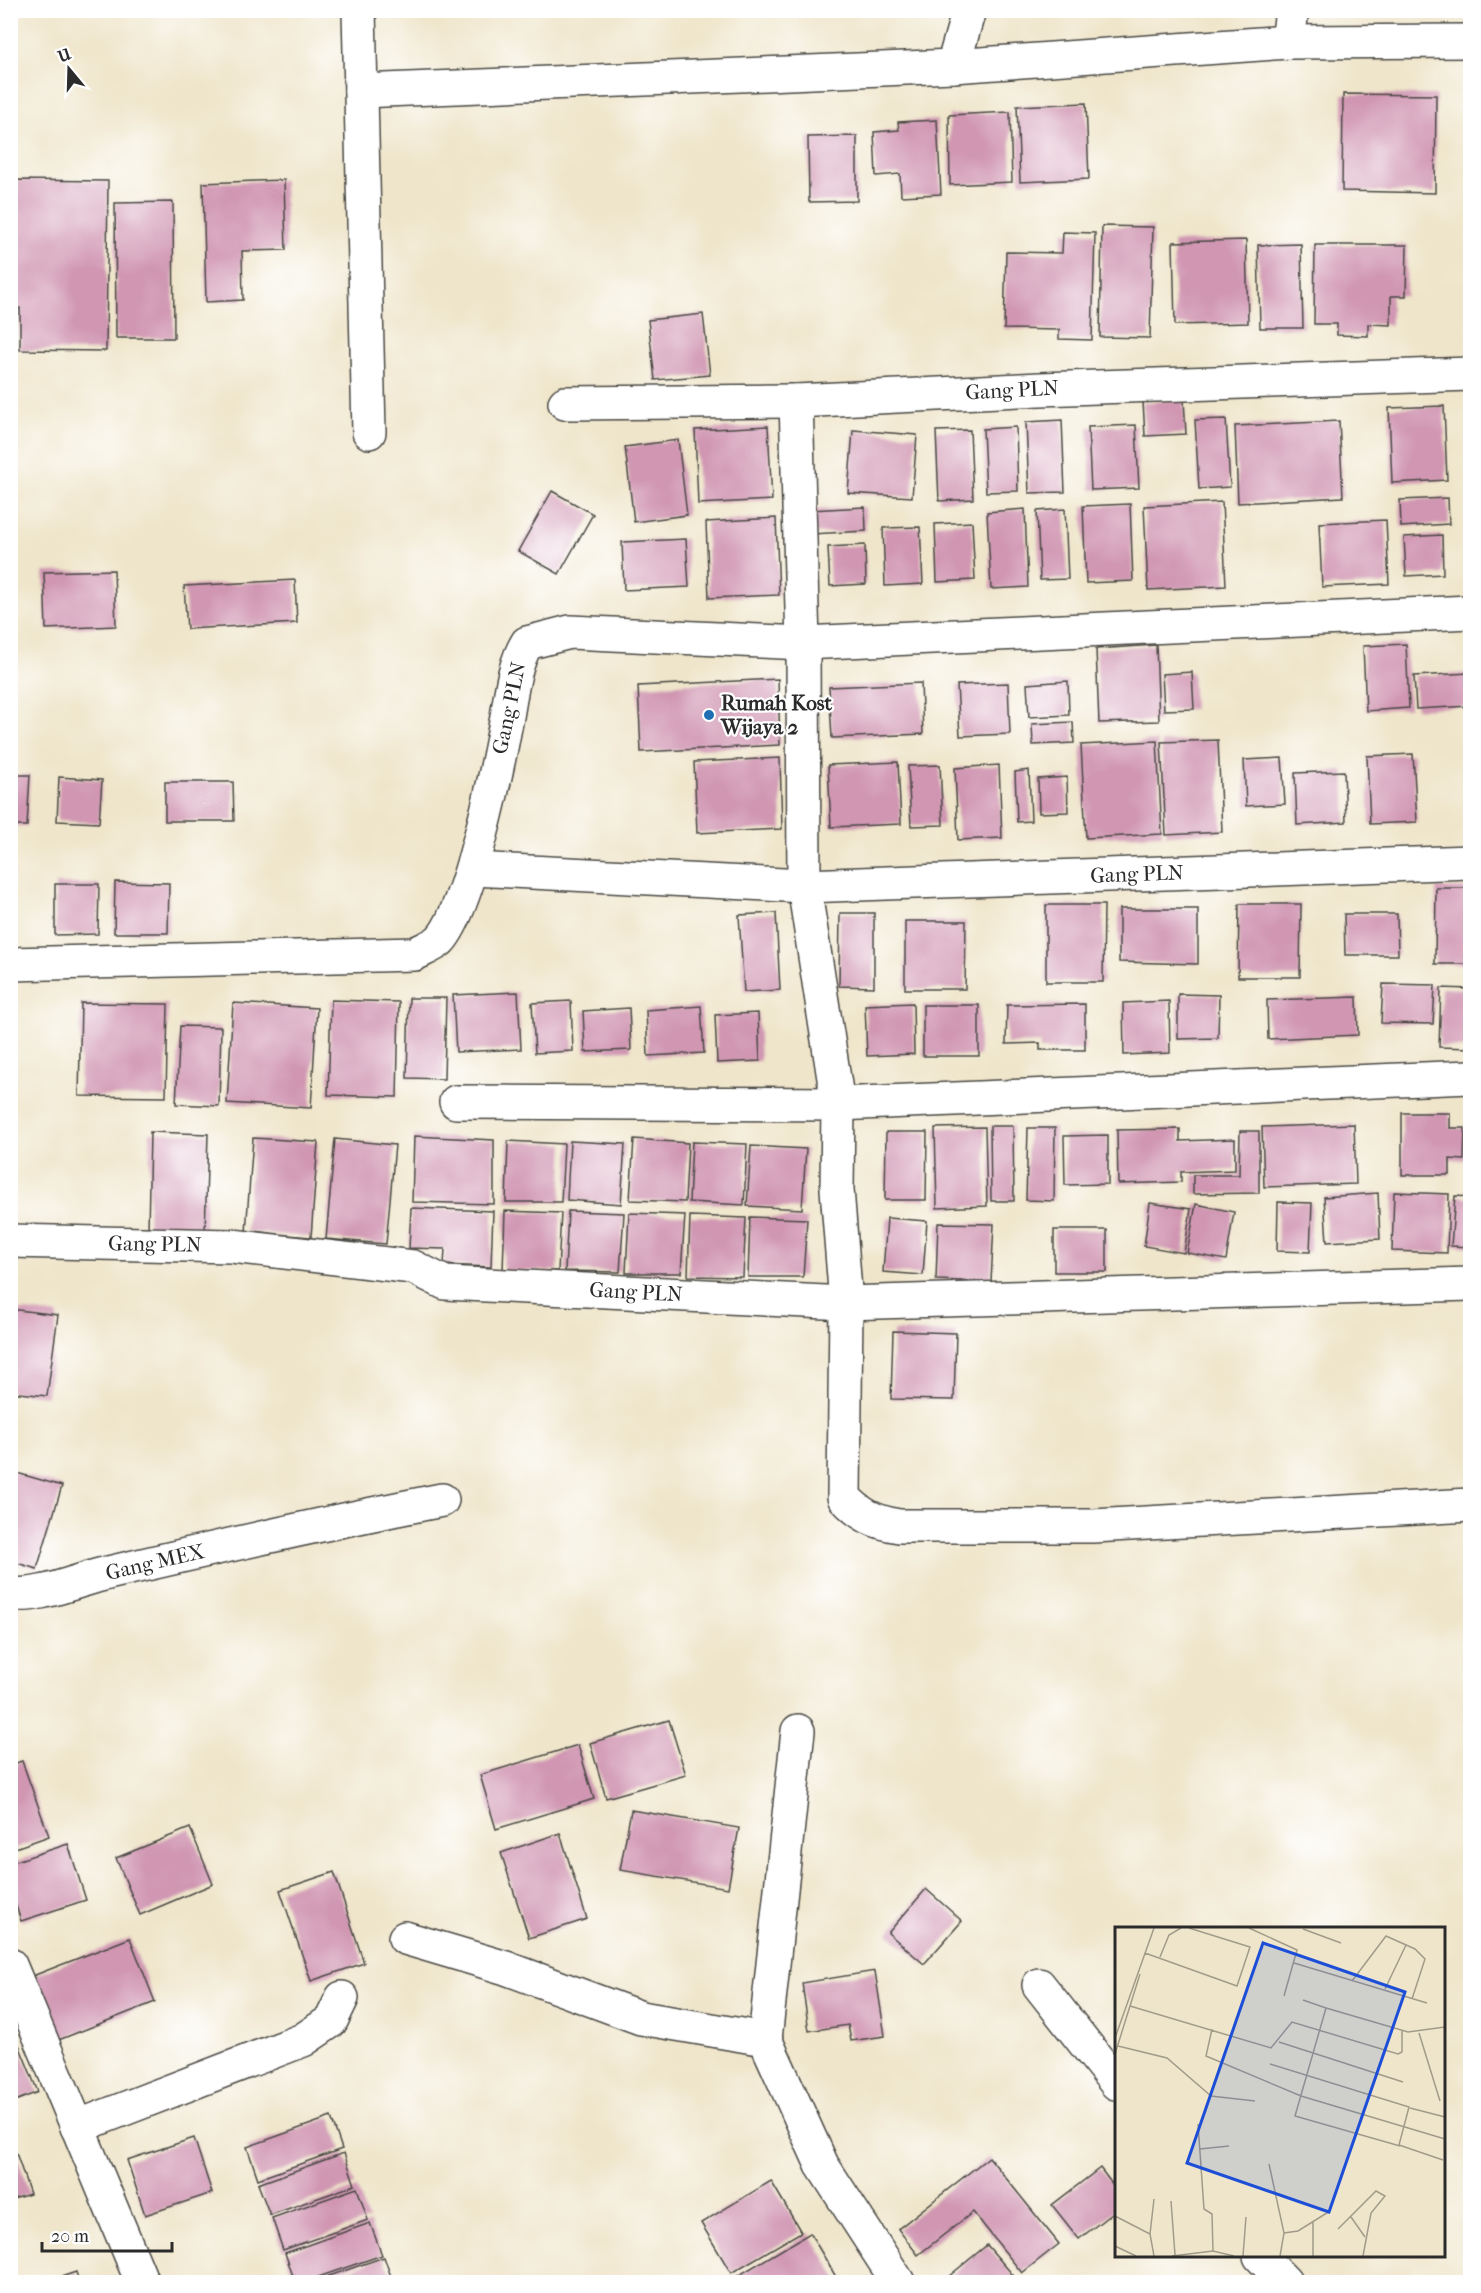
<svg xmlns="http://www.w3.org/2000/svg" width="1481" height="2293" viewBox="0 0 1481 2293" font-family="'IM FELL French Canon',serif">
<rect width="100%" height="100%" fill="#fff"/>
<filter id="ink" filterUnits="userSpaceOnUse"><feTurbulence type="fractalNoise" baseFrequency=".0167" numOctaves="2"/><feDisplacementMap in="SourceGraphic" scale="12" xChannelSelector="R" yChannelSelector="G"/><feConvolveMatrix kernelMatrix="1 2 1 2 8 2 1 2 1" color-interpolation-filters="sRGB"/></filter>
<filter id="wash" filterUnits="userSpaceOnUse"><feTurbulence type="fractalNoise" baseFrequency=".008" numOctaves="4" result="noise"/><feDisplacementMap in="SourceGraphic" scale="24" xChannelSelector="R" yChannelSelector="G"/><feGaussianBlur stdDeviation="1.35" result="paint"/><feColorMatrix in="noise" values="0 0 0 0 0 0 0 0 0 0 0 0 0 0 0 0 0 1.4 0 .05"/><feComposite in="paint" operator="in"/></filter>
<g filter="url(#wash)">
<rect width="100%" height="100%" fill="#efe5ca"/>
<g id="blocks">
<!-- building -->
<g fill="#d096b2">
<path d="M1343 94 1436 95 1435 193 1342 191Z"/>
<path d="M1086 103 1089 179 1020 182 1017 106Z"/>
<path d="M1010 112 1012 182 950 185 949 115Z"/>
<path d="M937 120 941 194 901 196 900 174 876 176 874 132 899 130 898 122Z"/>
<path d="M857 136V201L809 202 808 137Z"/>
<path d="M10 180 108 181 106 351 20 350V308H10Z"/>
<path d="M284 180 286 250 242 251 243 300 206 302 203 183Z"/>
<path d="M173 202 174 338H116L115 203Z"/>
<path d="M1102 226 1153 227 1150 338 1100 337Z"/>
<path d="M1063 232 1095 233 1092 340 1059 339V330L1004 329 1006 252 1062 253Z"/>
<path d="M1246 240 1248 323 1175 325 1173 242Z"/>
<path d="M1301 244 1303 328H1260L1258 245Z"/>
<path d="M1315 245H1407L1406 296H1391V325L1368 324V336L1337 335V324H1314Z"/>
<path d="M703 314 710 375 655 380 648 320Z"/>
<path d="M1184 400 1186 434 1145 436 1143 402Z"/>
<path d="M1444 406 1447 480 1392 483 1389 408Z"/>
<path d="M1226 419 1230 487 1199 489 1195 420Z"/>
<path d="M1062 420 1065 492 1029 493 1026 422Z"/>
<path d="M1339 421 1343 497 1238 503 1235 426Z"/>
<path d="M1136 425 1139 488 1091 490 1088 427Z"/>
<path d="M768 426 772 500 698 504 695 430Z"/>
<path d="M1016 427 1018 491 986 492 983 429Z"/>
<path d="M853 430 917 435 912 497 848 493Z"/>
<path d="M970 430 973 499 939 501 936 431Z"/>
<path d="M678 440 687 515 634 522 625 447Z"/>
<path d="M552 491 593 514 559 574 518 551Z"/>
<path d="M1448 498 1449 524 1401 527 1400 500Z"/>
<path d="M1222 502 1226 586 1148 590 1144 506Z"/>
<path d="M1130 504 1133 581 1086 583 1083 506Z"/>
<path d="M865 507 866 531 811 534 810 510Z"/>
<path d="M1025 509 1028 587 991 589 987 512Z"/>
<path d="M1065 509 1068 579 1040 580 1037 511Z"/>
<path d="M776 518 779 595 709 598 706 522Z"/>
<path d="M1386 520 1389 584 1322 587 1319 523Z"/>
<path d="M972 522 975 580 937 582 935 524Z"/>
<path d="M920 527 923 584 885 586 883 528Z"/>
<path d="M1442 535 1443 574 1406 576 1404 537Z"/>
<path d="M686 539 689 587 624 590 622 542Z"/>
<path d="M865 545 866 584 830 586 828 547Z"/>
<path d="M114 570 116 626 46 629 44 572Z"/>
<path d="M295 580 297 623 187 629 184 586Z"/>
<path d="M1406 644 1409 708 1366 711 1363 646Z"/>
<path d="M1156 645 1159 721 1099 723 1096 649Z"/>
<path d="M1192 672 1194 709 1164 710 1162 674Z"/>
<path d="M1470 673V706L1416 709 1414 676Z"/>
<path d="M778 679 780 745 641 752 638 686Z"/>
<path d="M1068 681 1069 715 1029 717 1027 684Z"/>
<path d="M921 683 923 734 832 738 829 687Z"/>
<path d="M1008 683 1010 734 960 736 957 685Z"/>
<path d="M1073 722 1074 743 1033 745 1032 724Z"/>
<path d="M1218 740 1222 832 1166 835 1161 742Z"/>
<path d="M1157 741 1162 834 1086 838 1081 745Z"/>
<path d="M1413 754 1417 822 1370 824 1367 756Z"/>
<path d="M780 758 782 829 697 833 694 762Z"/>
<path d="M1282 758 1285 804 1246 806 1244 760Z"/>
<path d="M898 762 901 824 831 827 828 765Z"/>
<path d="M940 765 943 825 911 826 908 766Z"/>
<path d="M999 765 1002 838 958 840 955 768Z"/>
<path d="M1029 770 1031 821 1017 822 1015 772Z"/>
<path d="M1344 771 1346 822 1297 825 1295 773Z"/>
<path d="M10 775H30L27 826H10Z"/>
<path d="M59 777 102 780 99 823 57 821Z"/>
<path d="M1067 777 1068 812 1039 813 1038 779Z"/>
<path d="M165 782H233L234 821H165Z"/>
<path d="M115 882 169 883 168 933H114Z"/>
<path d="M55 884H99L98 934 55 935Z"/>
<path d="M1436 888H1470V964H1435Z"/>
<path d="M1239 904H1301L1300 977H1238Z"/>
<path d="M1046 905H1104L1103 982H1046Z"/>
<path d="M1119 909H1198V964L1119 962Z"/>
<path d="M776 913 780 990 744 992 739 915Z"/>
<path d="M840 913H874V987L839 986Z"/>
<path d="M1344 914H1397L1398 955H1345Z"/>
<path d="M905 921H966L965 989H905Z"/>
<path d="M1383 984 1435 985 1433 1024 1381 1023Z"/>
<path d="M1441 988 1470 989V1048L1439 1047Z"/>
<path d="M518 992 521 1049 456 1052 453 995Z"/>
<path d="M1178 994 1219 995 1218 1038 1178 1039Z"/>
<path d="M1357 997 1358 1035 1268 1039 1267 1000Z"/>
<path d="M409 998H446L444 1079 407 1078Z"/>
<path d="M331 1000 399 1002 397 1097 328 1095Z"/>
<path d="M571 1001 573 1051 535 1053 532 1003Z"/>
<path d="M1169 1001 1170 1053 1124 1055 1123 1003Z"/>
<path d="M81 1003 168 1004 166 1097 79 1096Z"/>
<path d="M233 1003 317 1008 311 1108 227 1103Z"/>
<path d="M913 1003 914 1054 867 1056 865 1005Z"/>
<path d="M1085 1004V1050H1040V1043L1006 1044 1007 1005Z"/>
<rect x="923" y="1005" width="56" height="51"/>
<path d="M701 1006 704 1053 648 1056 646 1010Z"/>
<path d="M629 1008 631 1050 585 1052 583 1011Z"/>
<path d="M758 1013 760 1061 717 1063 715 1015Z"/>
<path d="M180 1026 221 1027 219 1106 176 1104Z"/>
<path d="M1402 1113H1450V1128H1465L1464 1160 1450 1159V1175H1402Z"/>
<path d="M1354 1124 1356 1184 1264 1187 1262 1127Z"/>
<path d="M990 1126H1013L1014 1201H991Z"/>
<path d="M985 1127 987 1206 937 1208 935 1128Z"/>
<path d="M1028 1128H1055L1054 1201 1026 1200Z"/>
<path d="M1180 1129V1141L1235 1139V1170L1181 1172V1182L1118 1184 1117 1130Z"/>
<path d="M1240 1131H1259V1193L1193 1194V1175H1239Z"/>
<path d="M150 1132 208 1134 205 1233 148 1231Z"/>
<path d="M886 1132H927L926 1200H885Z"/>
<path d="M1108 1135V1184L1065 1185 1064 1136Z"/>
<path d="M414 1136 494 1140V1204L412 1202Z"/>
<path d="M253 1138 318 1142 311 1237 246 1232Z"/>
<path d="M335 1139 395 1145 386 1244 326 1239Z"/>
<path d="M634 1139 688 1143 685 1202 630 1200Z"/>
<path d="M508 1141 564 1144 561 1202H506Z"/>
<path d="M570 1141 625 1144 621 1204 567 1200Z"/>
<path d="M692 1142 747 1144 744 1205 689 1202Z"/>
<path d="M751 1146 806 1149 802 1209 747 1206Z"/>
<path d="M1394 1192 1449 1194 1447 1253 1392 1251Z"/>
<path d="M1378 1193 1380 1239 1327 1242 1324 1197Z"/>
<path d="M1455 1196 1470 1197V1247L1451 1246Z"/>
<path d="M1278 1202 1312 1203 1310 1252 1277 1251Z"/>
<path d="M1150 1203 1191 1209 1184 1253 1144 1246Z"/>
<path d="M1196 1204 1234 1212 1226 1260 1187 1253Z"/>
<path d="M411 1208 493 1211 491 1267 444 1265 445 1249 409 1248Z"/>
<path d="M505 1211 561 1213 558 1271H503Z"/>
<path d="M568 1211 624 1213 620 1272 565 1271Z"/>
<path d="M629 1213 685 1215 681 1273H626Z"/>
<path d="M690 1216 746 1218 743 1277 688 1276Z"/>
<path d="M750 1217 807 1219 803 1277H748Z"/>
<path d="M887 1218 927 1221 923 1275 883 1272Z"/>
<path d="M938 1223 994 1224 991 1282 936 1280Z"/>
<rect x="1054" y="1230" width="53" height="42"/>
<path d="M10 1309 58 1315 47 1396 10 1392Z"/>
<path d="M893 1331 956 1333 954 1400 891 1399Z"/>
<path d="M10 1471 62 1486 37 1569 10 1561Z"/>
<path d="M669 1720 686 1775 606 1798 590 1743Z"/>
<path d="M578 1745 594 1799 496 1829 480 1775Z"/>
<path d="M22 1761 49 1836 10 1850V1765Z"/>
<path d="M631 1810 739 1828 728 1888 620 1870Z"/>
<path d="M190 1828 213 1884 140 1915 116 1858Z"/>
<path d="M560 1833 587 1919 529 1938 501 1853Z"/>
<path d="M68 1844 86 1900 21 1921 10 1887V1863Z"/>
<path d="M334 1872 364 1963 311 1981 280 1890Z"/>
<path d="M926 1889 962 1921 924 1964 888 1933Z"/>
<path d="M130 1938 155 2002 56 2041 30 1977Z"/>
<path d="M875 1971 885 2036 851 2041 848 2025 809 2031 802 1983Z"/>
<path d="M15 2035 38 2092 10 2103V2036Z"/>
<path d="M331 2117 342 2149 258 2179 247 2147Z"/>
<path d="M10 2135 30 2194 10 2200Z"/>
<path d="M194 2138 212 2193 145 2215 127 2160Z"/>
<path d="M344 2153 355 2185 270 2215 258 2184Z"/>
<path d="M989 2157 1059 2244 1022 2273 973 2212 918 2255 898 2229Z"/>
<path d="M1100 2168 1116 2189V2210L1079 2239 1052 2205Z"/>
<path d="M771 2181 801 2232 731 2273 701 2223Z"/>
<path d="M357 2188 368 2220 283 2250 272 2218Z"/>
<path d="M370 2223 382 2255 304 2282H295L285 2253Z"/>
<path d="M810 2233 839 2282H732L731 2280Z"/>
<path d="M987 2245 1019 2282H945L943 2281Z"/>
<path d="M384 2257 393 2282H312Z"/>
<path d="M76 2272 79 2282H46Z"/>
</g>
</g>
</g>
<g filter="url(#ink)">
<use href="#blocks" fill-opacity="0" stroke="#484743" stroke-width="1.5"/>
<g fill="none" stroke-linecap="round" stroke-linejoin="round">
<defs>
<g id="minor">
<path d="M359 10 369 432"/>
<path d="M1288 42 1292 10"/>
<path d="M953 66 969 10"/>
<path d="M361 91 953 66 1288 42 1470 41"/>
<path d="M1470 374 1040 389 796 401 803 643 804 886 838 1104 837 1189 846 1303 844 1497C860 1515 875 1522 899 1526H1093L1470 1505"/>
<path d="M565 403 796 401"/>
<path d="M473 869 804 886 1470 862"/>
<path d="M10 964 415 954C422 950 433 946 439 941 468 914 498 765 506 722 511 696 513 666 527 643L570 632 803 643 1470 612"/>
<path d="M456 1102 838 1104 1470 1077"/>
<path d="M10 1241 232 1246 413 1267 445 1283 846 1303 1470 1284"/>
<path d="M10 1593C34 1600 83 1578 108 1573 219 1547 330 1522 442 1500"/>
<path d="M405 1938 506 1968 641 2018 765 2039"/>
<path d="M10 1965 142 2282"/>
<path d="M1039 1985 1116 2083"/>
<path d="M765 2039 798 1731"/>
<path d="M765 2039 822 2165 898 2282"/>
<path d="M77 2127 303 2040 331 2021 342 1998"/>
<path d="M1260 2256 1285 2282"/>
</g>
</defs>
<!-- minor casing -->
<use href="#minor" stroke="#484743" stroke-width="36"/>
<!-- minor -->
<use href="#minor" stroke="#fff" stroke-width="33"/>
</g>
</g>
<!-- markers -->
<circle fill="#1f6fb2" stroke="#fff" stroke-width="2" cx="709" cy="715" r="6"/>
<g text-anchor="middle" stroke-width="4.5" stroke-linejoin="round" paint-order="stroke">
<!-- street labels -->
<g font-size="21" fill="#2b2b2b" stroke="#fff">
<text transform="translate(1012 390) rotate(-3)" y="7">Gang PLN</text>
<text transform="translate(509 708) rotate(-78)" y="7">Gang PLN</text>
<text transform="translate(1137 874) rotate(-2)" y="7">Gang PLN</text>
<text transform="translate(155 1244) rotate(1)" y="7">Gang PLN</text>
<text transform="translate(636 1292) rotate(3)" y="7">Gang PLN</text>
<text transform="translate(155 1562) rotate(-13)" y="7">Gang MEX</text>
</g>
<!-- poi labels -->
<g font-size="21" font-weight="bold" fill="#2b2b2b" stroke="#fff" text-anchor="start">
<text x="721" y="710">Rumah Kost<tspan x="721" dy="24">Wijaya 2</tspan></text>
</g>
</g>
<!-- overview -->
<g transform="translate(1115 1927)">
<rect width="330" height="330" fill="#efe5ca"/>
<path fill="none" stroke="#a19b8a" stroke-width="1.5" d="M134 1 182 23 169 69M188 2 226 16M30 26 122 59 135 20 74 1M45 30 54 8 66 1M179 36 312 76M237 54 271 9 300 22 310 32 297 72M270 62 291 18M188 73 211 81M15 79 156 121 177 95 283 127 287 125V104M97 102 91 129 186 169 330 212M304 106 325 174M0 111 39 1M164 115 288 155M3 119 52 131 96 169 140 174M0 127 25 47M155 137 294 180 284 218 328 233M295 181 330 190M83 197 89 282 97 287 98 324M285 219 180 189 211 81 293 105 330 100M85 222 114 219M154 237 169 306 165 329M56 274 60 328M0 289 35 307 39 329M236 290 250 310M223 302 261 264 270 269 256 286 248 329M169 306 183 304 215 284M35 307 39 272M0 319 21 329M57 329 98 324 119 329M128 329 131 290M198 329V295"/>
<path fill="#1d4ed8" fill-opacity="0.15" stroke="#1d4ed8" stroke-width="3" d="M148 16 290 65 214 285 72 236Z"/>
<rect width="330" height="330" fill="none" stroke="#2b2b2b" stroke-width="3"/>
</g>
<!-- margin -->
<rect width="1481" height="2293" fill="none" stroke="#fff" stroke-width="36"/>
<!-- north arrow -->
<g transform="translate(69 69) rotate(341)" stroke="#ffffff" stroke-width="4.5" paint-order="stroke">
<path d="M0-4.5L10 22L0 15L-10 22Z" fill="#2b2b2b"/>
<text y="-9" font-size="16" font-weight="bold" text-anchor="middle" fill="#2b2b2b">U</text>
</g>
<!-- scale -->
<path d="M42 2242v9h130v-9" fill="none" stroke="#2b2b2b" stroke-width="3"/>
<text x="51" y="2242" font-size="18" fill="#2b2b2b" stroke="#ffffff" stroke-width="4.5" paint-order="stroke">20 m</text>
</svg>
